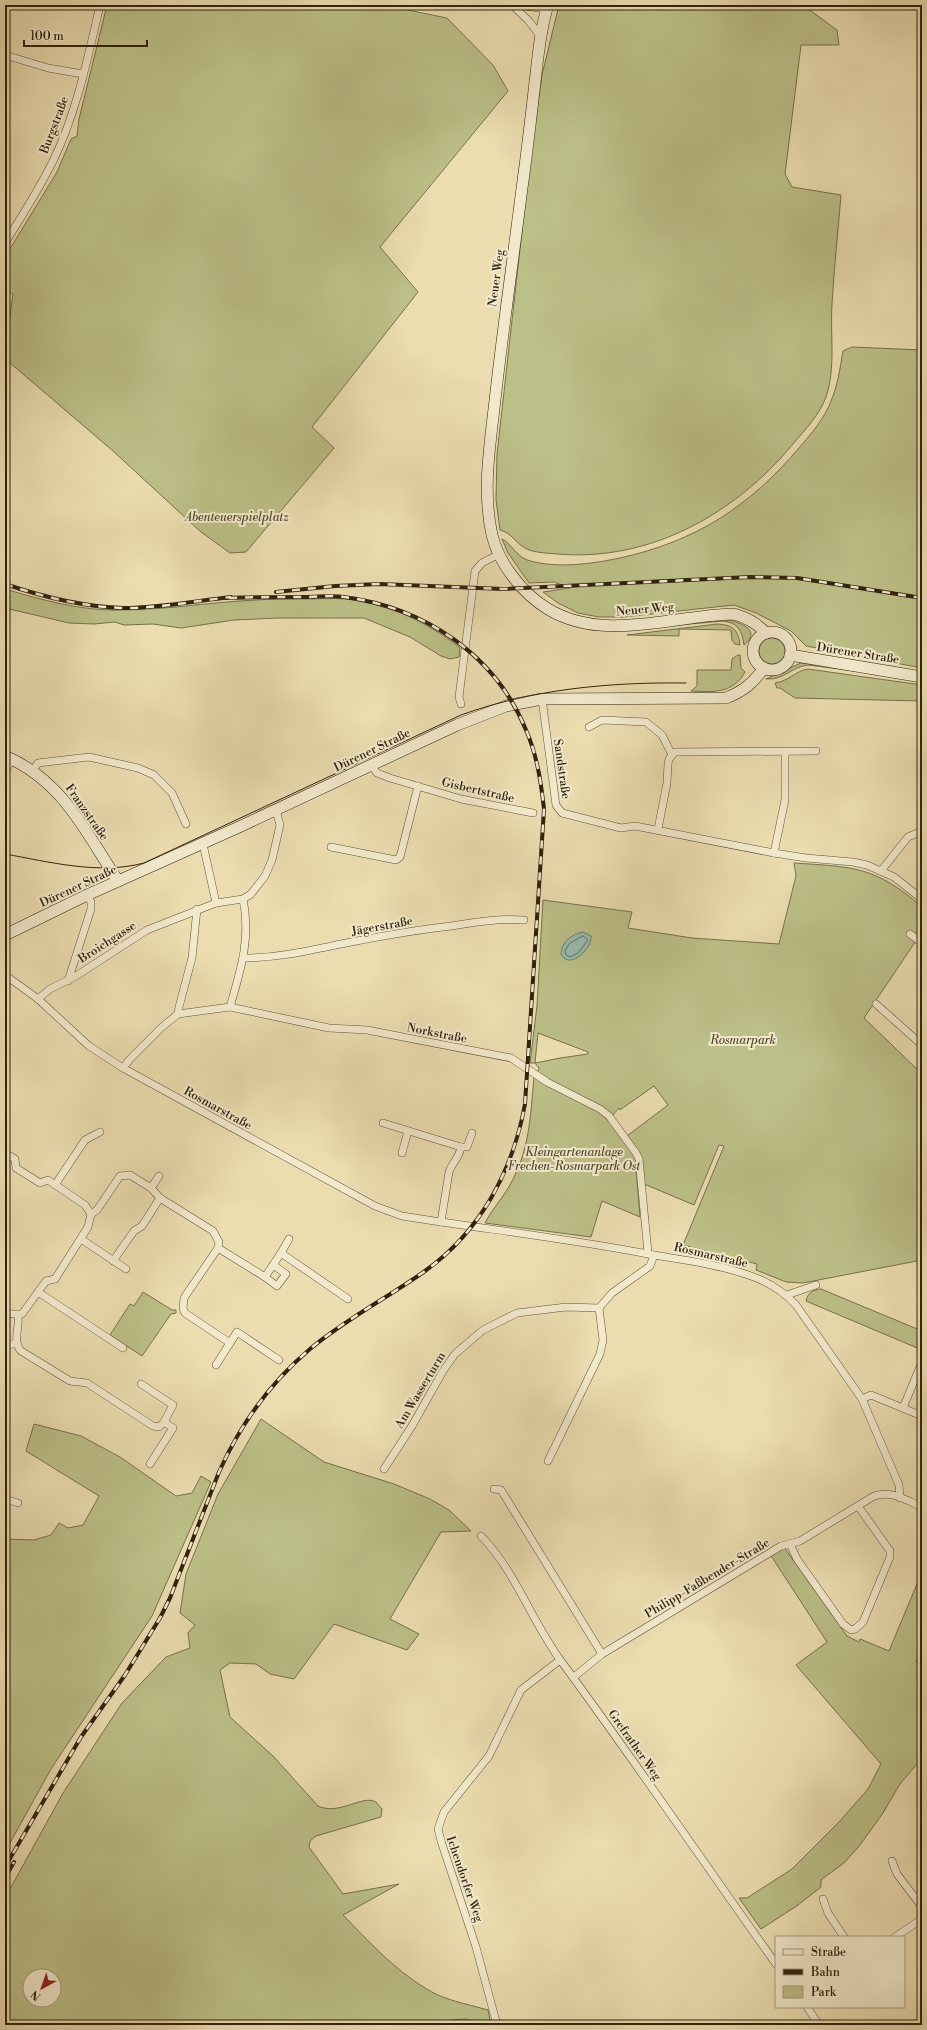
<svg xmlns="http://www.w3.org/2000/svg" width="927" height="2030" viewBox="0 0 927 2030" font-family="'Libre Bodoni',serif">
<rect width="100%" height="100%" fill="#ebddb0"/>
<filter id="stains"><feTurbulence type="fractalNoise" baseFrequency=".005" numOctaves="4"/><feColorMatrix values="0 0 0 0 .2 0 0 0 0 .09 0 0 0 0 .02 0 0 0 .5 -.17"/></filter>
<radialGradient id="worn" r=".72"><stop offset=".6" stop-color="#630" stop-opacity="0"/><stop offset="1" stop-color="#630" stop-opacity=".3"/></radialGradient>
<!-- green -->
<g fill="#bcbf87" stroke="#76704b" fill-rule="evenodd">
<path d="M107 5H383L447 18 493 65 508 91 380 247 418 292 312 427 334 448 246 552 230 553 201 532 113 451 9 362 7 337 13 294 5 289V257L57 172 71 139 77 136 79 119Z"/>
<path d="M559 5H803L837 30 839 45H801L785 174 792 187 841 195C838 232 834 268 832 304 830 335 836 367 826 397 820 414 805 430 793 444 735 514 650 562 557 554 548 553 535 553 527 549 517 545 512 533 500 530L496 500 497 454 529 169 542 75Z"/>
<path d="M852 347 922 350V668L806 646 791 631 756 613 734 605 623 617H599L578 613 558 603 543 592 570 588 554 582 529 583 508 553 502 539C512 544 516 556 527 560 556 569 591 564 620 558 696 541 749 507 799 448 811 434 825 418 831 401 838 385 840 368 843 351Z"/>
<path d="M5 589C42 600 82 611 121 610 166 610 211 602 256 600 271 599 287 599 302 599 317 599 332 598 347 599 388 604 428 622 460 648L459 657 450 659 441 656 410 637 364 618H278L234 620 181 628 153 624 124 625 115 622 94 624 69 623 5 608Z"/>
<path d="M721 619C733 620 765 628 744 645 742 630 738 623 723 621L614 631Z"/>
<path d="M717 624C733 625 738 629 740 645L735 644 732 640 731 630 679 629V636L627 635Z"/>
<circle cx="772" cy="651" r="13"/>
<path d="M738 655H740L741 668 745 672C733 694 713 692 691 691L697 686V670H731L732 659Z"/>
<path d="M801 663 809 664 910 678 808 665C791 667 785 680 766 679Z"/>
<path d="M808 669 922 685V701L795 698 780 688H777L775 683C789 681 795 671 808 669Z"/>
<path d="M794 863C854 867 875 866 922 907V932L864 1018 922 1074V1260L803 1283 786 1282 756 1270 757 1264 683 1245 724 1146 719 1145 694 1205 644 1184 641 1157 627 1136 668 1105 654 1086 620 1110 619 1108 612 1116 537 1073 539 1068 535 1063H530L537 1006 543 900 632 912 628 928 692 938 779 944 796 876ZM538 1033 588 1052V1054L560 1058 535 1063Z"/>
<path d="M534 1077 597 1111 611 1123 635 1156 640 1217 602 1201 591 1237 485 1223C491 1211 500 1201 507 1190 530 1152 530 1119 534 1077Z"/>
<path d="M821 1289 922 1331V1350L806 1301C808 1292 813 1290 821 1289Z"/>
<path d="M143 1292 172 1310H176V1313L171 1314 142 1356 110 1335 130 1304 134 1306Z"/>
<path d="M261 1419 324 1462 394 1484 430 1499 449 1510 471 1531 441 1532 390 1619 419 1634 407 1650 334 1624 294 1679 270 1674 256 1664 230 1663 220 1670 230 1717 274 1757 318 1806C339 1816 363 1794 376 1802 378 1804 380 1807 382 1809L381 1817 316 1836 310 1841 309 1847 343 1894 399 1884 343 1915C368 1941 394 1969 425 1988 443 2000 467 2004 488 2010L491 2025 466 2019 450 2020V2025H5V1898L63 1793 122 1703 166 1657 190 1648 188 1633 195 1625 180 1613 186 1574 218 1494ZM30 1976H54V2000H30Z"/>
<path d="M34 1424 81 1436 120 1457 176 1496 192 1493 201 1476 211 1482 152 1616 51 1769 5 1852V1539L34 1540 51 1535 59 1523 68 1528 83 1525 99 1496 26 1451Z"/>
<path d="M781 1543 847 1636 859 1642 860 1639 889 1651 922 1572V1648L916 1662 922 1665V1758L900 1784 883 1813 860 1845 845 1862 821 1880V1887L798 1905 761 1929 739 1898H747L792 1869 839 1822 868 1789 881 1764 796 1665 827 1642 768 1551Z"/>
</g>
<!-- water -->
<path fill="#98bbae" stroke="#6f7e6e" d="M583 932 591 936C593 948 569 971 561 954 561 942 572 934 583 932Z"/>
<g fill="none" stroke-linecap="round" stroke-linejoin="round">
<!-- shore -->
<path stroke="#646e5e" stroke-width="1" d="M583 936 588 940 578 953 570 957 566 955 565 951 569 944Z"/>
<defs>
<g id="street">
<path d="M512 5 528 20 541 37"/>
<path d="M519 5 546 9"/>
<path d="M5 55 48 68 83 74"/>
<path d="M5 243C22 216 40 188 54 159 77 111 88 57 100 5"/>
<path d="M542 699 556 805 562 813 621 828 635 826 774 853 806 858 853 862 867 865 894 877 922 899"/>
<path d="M461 704 459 697 475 571 482 563 499 554"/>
<path d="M589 727 602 720 646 722 662 735 672 755"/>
<path d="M371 765 377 773 390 778 461 799 533 813"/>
<path d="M33 770 38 763 89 757 138 768 154 775 172 793 186 824"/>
<path d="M5 772 12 759"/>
<path d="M658 829 667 783 668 764 669 759 675 752 816 751"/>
<path d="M203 844 216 903"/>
<path d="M331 847 396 860 400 857 418 786"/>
<path d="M774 853 785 800V752"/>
<path d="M881 871 908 837 922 831"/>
<path d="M910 934 922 943"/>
<path d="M244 958C279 958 312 950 346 943 381 936 416 930 451 926 476 922 500 918 524 920"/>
<path d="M5 975 38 999 89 1046 123 1068 375 1206 402 1216 415 1218C493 1230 571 1239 648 1254 683 1260 718 1264 751 1276 769 1282 783 1291 796 1305L862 1399 899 1485 900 1498"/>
<path d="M68 981 91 909V902L87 895"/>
<path d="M38 999 50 989 76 976 147 930 216 903 243 899 251 894 265 876 272 860 280 825 276 810"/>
<path d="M876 1004 922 1045"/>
<path d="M230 1007C241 969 251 938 243 899"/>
<path d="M178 1014 179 1007 192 958 197 909"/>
<path d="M123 1068 130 1059 162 1027 178 1014 230 1007 329 1028 367 1030 511 1058 547 1082 600 1109 609 1116 636 1153 639 1159 648 1253"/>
<path d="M383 1123 461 1147H467L472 1133"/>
<path d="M5 1153 15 1159 16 1168 40 1183 48 1180 85 1205 91 1214 88 1227 55 1279 46 1281 22 1314H12L5 1312"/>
<path d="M402 1153 408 1131"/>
<path d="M55 1185 85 1140 100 1132"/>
<path d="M151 1188 159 1176"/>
<path d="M91 1214 97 1210 120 1176 130 1175 151 1188 160 1198 213 1231 219 1242 218 1248 265 1277 281 1253 348 1299"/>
<path d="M441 1222 449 1172C452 1162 459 1159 461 1147"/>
<path d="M81 1239 126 1269"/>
<path d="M218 1248 184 1298 183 1309 185 1313 230 1343 237 1332 279 1360"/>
<path d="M281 1253 289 1239"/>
<path d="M113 1261 134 1231 142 1226 160 1198"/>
<path d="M265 1277 277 1286 286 1274 273 1265"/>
<path d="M38 1292 123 1348"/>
<path d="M787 1295 816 1285"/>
<path d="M18 1315C20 1328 12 1341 21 1351L70 1381 87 1383 153 1426 159 1427 164 1422 173 1405 141 1384"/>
<path d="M5 1346 16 1343"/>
<path d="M216 1365 230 1343"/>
<path d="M862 1399 871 1395 922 1416"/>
<path d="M903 1408 922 1362"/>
<path d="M548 1461 600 1354 603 1340 599 1308"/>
<path d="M150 1464 173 1428 164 1422"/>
<path d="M384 1469 412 1426 443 1371 455 1354 483 1330 517 1313 566 1307 599 1308 612 1293 650 1266 654 1255"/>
<path d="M494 1489 501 1490 602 1654"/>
<path d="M5 1499 18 1503"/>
<path d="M481 1536C515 1570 532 1622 561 1661 634 1760 704 1863 776 1964"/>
<path d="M790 1544 797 1559 843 1624 851 1630 855 1629 863 1622 890 1557V1551L858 1506"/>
<path d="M574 1677 602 1654 781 1546 800 1541 874 1496C891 1490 906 1500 922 1507"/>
<path d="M892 1861 897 1874 922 1907"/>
<path d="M823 1899 828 1913 844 1937"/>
<path d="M895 1937 922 1919"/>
<path d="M807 2007 819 2025"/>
<path d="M915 2024 916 2025"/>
<path d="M497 2025 476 1947 442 1844 438 1829 444 1812 489 1756 521 1690 560 1660"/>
</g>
<g id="secondary">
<path d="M548 5C540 30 538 57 535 82 531 117 527 153 522 188 513 259 503 329 495 400 490 446 482 490 492 535 499 564 523 594 548 609 604 643 674 615 734 614 748 618 756 623 766 633"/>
<circle cx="772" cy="651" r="19"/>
<path d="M790 655 922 677"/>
<path d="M5 756C63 781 85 831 118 881"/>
<path d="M5 935 87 895 239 827 457 725 506 706 542 699 726 698C744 691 753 683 764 668"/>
</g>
</defs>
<!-- street casing -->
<use href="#street" stroke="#605137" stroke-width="8"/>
<!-- secondary casing -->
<use href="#secondary" stroke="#31220f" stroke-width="12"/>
<!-- street -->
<use href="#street" stroke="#f2e9cc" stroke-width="7"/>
<!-- secondary -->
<use href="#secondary" stroke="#f2e9cc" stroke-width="11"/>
<!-- tram -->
<path stroke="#31220f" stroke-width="1" d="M5 854C50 862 99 875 144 863L461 715C533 689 610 682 686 683"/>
<defs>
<g id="rail">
<path d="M5 584C43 597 84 607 124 608 160 608 195 601 231 597"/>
<path d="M276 592 335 586 380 584 503 589 750 577 797 578 922 598"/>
<path d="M5 1867 81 1737 125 1675 160 1618 170 1598 219 1472C240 1425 271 1382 310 1349 346 1319 387 1298 425 1271 481 1231 513 1170 525 1104L544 809C541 782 537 755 526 730 495 654 423 607 344 597 332 595 318 597 305 597 279 597 252 597 226 598"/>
<path d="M5 1878 14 1862"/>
</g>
</defs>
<!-- rail casing -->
<use href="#rail" stroke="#31220f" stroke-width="4"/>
<!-- rail -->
<use href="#rail" stroke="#f2e9cc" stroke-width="2.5" stroke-dasharray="8" stroke-linecap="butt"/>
</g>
<g text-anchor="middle" stroke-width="4" stroke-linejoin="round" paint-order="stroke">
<!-- street labels -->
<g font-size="12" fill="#31220f" stroke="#f2e9cc">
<text transform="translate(54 125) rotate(-69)" y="4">Burgstraße</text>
<text transform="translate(496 278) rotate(-82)" y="4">Neuer Weg</text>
<text transform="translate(645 609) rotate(-5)" y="4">Neuer Weg</text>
<text transform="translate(858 653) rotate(9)" y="4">Dürener Straße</text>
<text transform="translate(372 750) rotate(-26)" y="4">Dürener Straße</text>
<text transform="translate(562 769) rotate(82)" y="4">Sandstraße</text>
<text transform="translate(478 790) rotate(13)" y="4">Gisbertstraße</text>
<text transform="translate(87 812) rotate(55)" y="4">Franzstraße</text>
<text transform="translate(78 886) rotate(-25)" y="4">Dürener Straße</text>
<text transform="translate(382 926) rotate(-10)" y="4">Jägerstraße</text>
<text transform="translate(107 942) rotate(-33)" y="4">Broichgasse</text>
<text transform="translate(437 1033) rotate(11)" y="4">Norkstraße</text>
<text transform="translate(218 1108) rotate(29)" y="4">Rosmarstraße</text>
<text transform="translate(711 1255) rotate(13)" y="4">Rosmarstraße</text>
<text transform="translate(420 1390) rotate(-59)" y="4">Am Wasserturm</text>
<text transform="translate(707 1578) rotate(-31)" y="4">Philipp-Faßbender-Straße</text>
<text transform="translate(635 1745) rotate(55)" y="4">Grefrather Weg</text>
<text transform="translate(465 1879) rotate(71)" y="4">Ichendorfer Weg</text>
</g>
<!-- park labels -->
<g font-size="12" font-style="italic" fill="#54492d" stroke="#f2e9cc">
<text x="237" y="521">Abenteuerspielplatz</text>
<text x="743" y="1044">Rosmarpark</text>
<text x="574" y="1156">Kleingartenanlage<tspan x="574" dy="14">Frechen-Rosmarpark Ost</tspan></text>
</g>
</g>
<!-- margin -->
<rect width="927" height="2030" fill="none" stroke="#ebddb0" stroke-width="20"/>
<rect x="6" y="6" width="915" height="2018" fill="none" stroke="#31220f" stroke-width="2"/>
<rect x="10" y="10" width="907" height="2010" fill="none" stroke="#31220f"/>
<!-- legend -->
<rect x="775" y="1936" width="130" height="72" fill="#f2e9cc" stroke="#a59980"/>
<rect x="783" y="1949" width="20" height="6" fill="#f2e9cc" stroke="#a59980"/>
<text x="811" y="1956" font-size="12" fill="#31220f">Straße</text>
<rect x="783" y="1969" width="20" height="6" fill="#31220f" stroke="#a59980"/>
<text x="811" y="1976" font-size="12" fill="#31220f">Bahn</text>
<rect x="783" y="1986" width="20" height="12" fill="#bcbf87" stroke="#a59980"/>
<text x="811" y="1996" font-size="12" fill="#31220f">Park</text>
<!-- north arrow -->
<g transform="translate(42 1988) rotate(220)"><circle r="19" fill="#f2e9cc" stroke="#a59980"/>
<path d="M0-3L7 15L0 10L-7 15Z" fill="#8f2418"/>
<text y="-6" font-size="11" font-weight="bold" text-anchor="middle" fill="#31220f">N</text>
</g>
<!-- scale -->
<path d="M24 40v6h123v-6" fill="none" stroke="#31220f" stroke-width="2"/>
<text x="30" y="40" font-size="12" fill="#31220f" stroke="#f2e9cc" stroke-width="3" paint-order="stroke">100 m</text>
<rect width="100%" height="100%" filter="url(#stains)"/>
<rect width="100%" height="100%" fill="url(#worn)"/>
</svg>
